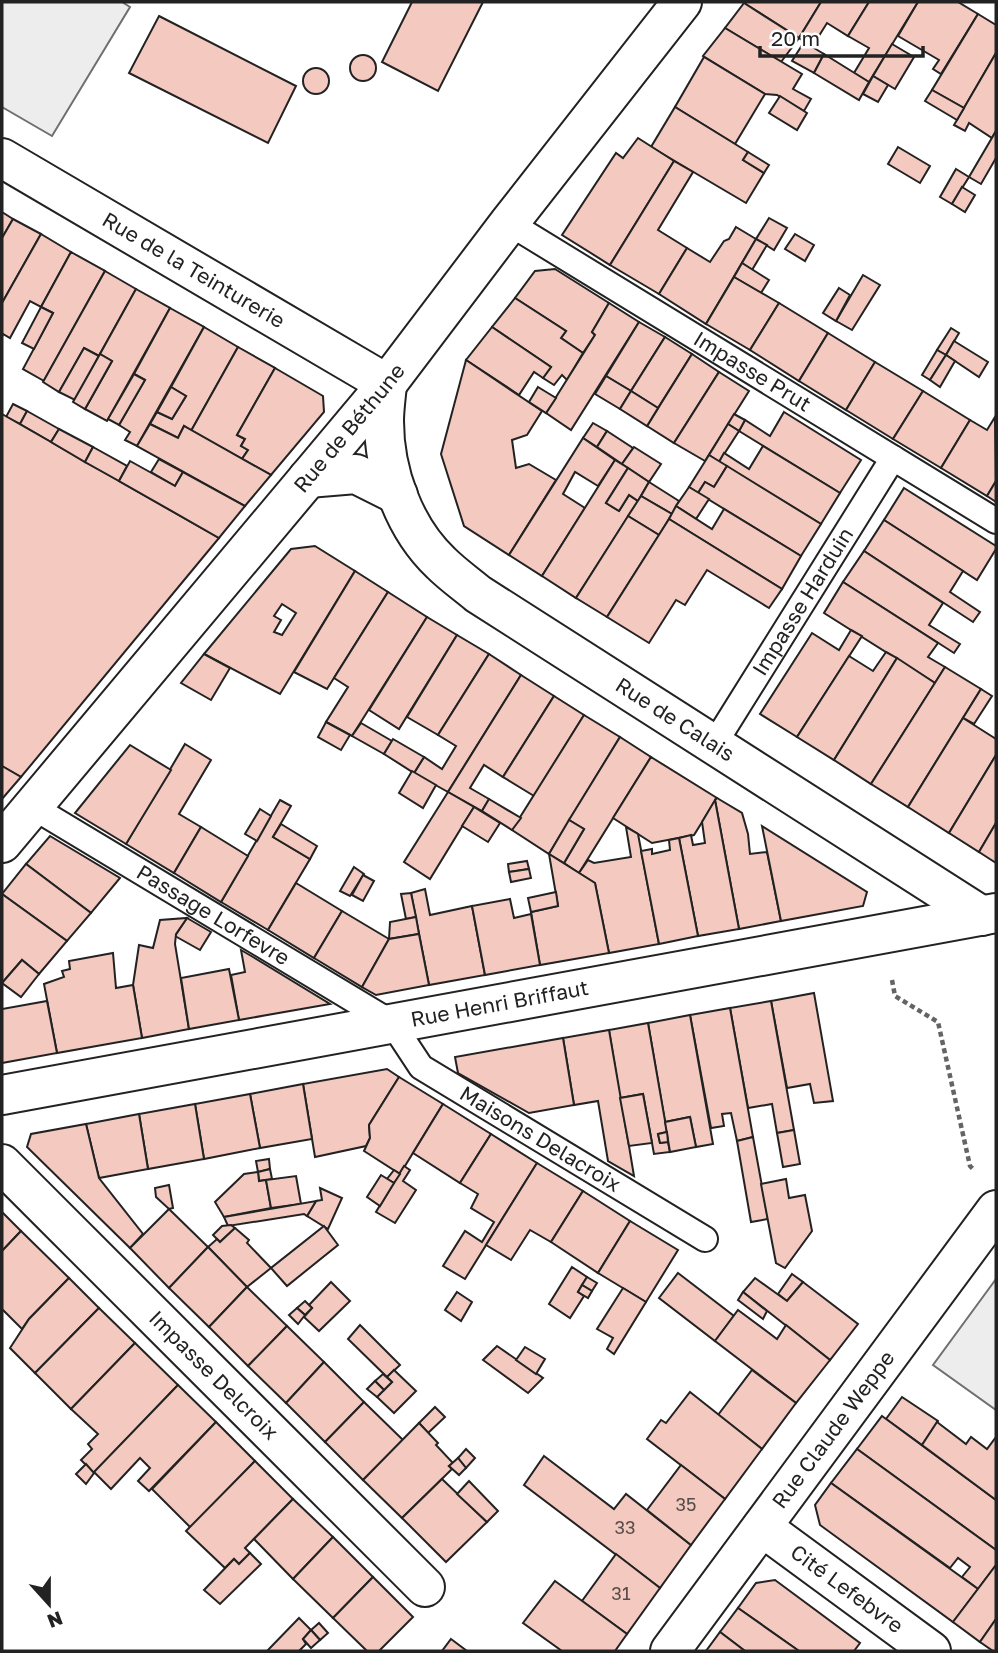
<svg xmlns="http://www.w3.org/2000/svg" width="998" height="1653" viewBox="0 0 998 1653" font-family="'Golos Text',sans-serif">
<rect width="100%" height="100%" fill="#fff"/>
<!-- parking -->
<g fill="#ededed" stroke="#6f6f6f" stroke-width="2">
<path d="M2 2H122L130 7 52 136 2 107Z"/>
<path d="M996 1279V1410L933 1365Z"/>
</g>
<!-- building -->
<g fill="#f3c9c0" stroke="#222" stroke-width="2" fill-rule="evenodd">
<path d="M412 2H483L438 91 382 62Z"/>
<path d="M745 2H821L799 38 744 3Z"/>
<path d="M821 2H869L848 36 827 23 812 47 799 38Z"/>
<path d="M869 2H918L869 82 854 73 869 48 848 36Z"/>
<path d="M918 2H958L978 14 941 74 933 69 939 60 898 36Z"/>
<path d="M744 3 799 38 781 62 725 28Z"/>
<path d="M978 14 996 25V53L964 108 932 90Z"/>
<path d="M159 16 296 86 268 143 129 73Z"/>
<path d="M725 28 802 74 793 89 811 99 804 111 777 95 765 94 703 56Z"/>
<path d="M804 42 824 54 814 73 792 61Z"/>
<path d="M892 44 914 57 895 89 873 76Z"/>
<path d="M996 53V131L992 138 969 123 965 131 954 125Z"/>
<path d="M824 54 869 82 859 100 814 73Z"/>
<circle cx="363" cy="68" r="13"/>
<path d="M704 57 765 94 735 144 675 107Z"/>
<circle cx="316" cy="81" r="13"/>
<path d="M873 76 888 85 878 102 863 94Z"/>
<path d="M932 90 964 108 957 120 925 101Z"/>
<path d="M780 96 807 113 797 130 769 113Z"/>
<path d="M675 107 748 152 743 160 764 173 746 203 651 147Z"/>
<path d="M996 131V158L981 184 969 177Z"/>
<path d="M638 138 674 161 610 265 562 235 616 153 623 158Z"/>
<path d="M898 147 930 166 920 183 888 164Z"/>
<path d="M748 152 769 165 764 173 743 160Z"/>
<path d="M674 161 693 172 658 230 687 248 659 294 610 265Z"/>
<path d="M956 169 969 177 952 204 940 197Z"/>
<path d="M962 187 975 195 965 212 952 204Z"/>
<path d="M2 212 13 219 2 238Z"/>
<path d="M769 218 787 228 774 250 756 239Z"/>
<path d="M13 219 41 234 2 303V238Z"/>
<path d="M736 227 756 239 706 324 659 294 687 248 710 262 724 241 729 239Z"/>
<path d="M41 234 71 252 41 307 30 301 10 338 3 334 2 337V303Z"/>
<path d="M795 234 814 245 805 261 785 249Z"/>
<path d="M756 239 767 245 752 270 742 263Z"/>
<path d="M71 252 105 271 44 381 23 369 53 313 41 307Z"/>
<path d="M742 263 769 280 761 293 734 277Z"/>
<path d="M555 269 609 303 592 332 595 335 583 353 561 338 566 331 515 298 535 271Z"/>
<path d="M105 271 136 289 100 354 99 356 84 348 59 392 43 382Z"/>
<path d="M863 275 880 285 852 330 836 321Z"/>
<path d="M734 277 779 303 750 350 706 324Z"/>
<path d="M839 288 850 295 836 321 823 313Z"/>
<path d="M136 289 170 308 107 421 85 409 112 361 100 354Z"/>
<path d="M515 298 566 331 561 338 583 353 567 380 562 375 554 385 543 378 551 367 492 327Z"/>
<path d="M609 303 639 322 571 430 546 413 595 335 592 332Z"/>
<path d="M779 303 828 333 799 381 750 350Z"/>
<path d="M41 307 53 313 34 349 22 343Z"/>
<path d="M170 308 204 327 137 446 125 440 130 432 119 425 145 380 134 374Z"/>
<path d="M639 322 665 337 631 391 606 376Z"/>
<path d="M204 327 238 347 191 431 184 426 178 438 150 424 157 412 172 419 186 396 171 387Z"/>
<path d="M492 327 551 367 543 378 534 372 519 395 466 360Z"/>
<path d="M951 328 959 333 946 355 937 350Z"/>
<path d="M828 333 875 362 846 410 799 381Z"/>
<path d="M665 337 692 354 658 408 631 391Z"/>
<path d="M954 341 988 362 979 377 946 355Z"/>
<path d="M238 347 275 368 237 435 245 439 241 446 248 450 242 459 191 431Z"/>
<path d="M84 348 99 356 75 400 59 392Z"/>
<path d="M937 350 946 355 930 380 922 375Z"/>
<path d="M100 354 112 361 85 409 73 402Z"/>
<path d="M692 354 719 372 674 443 647 426Z"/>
<path d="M946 355 955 361 940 387 930 380Z"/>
<path d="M466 360 542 411 527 435 512 440 516 468 529 464 556 480 509 555 464 526 441 454Z"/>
<path d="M875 362 923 391 893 439 846 410Z"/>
<path d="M275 368 323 396 324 412 271 475 242 459 248 450 241 446 245 439 237 435Z"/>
<path d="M719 372 749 391 705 461 674 443Z"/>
<path d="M134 374 145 380 119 425 108 419Z"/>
<path d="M606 376 631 391 620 409 595 394Z"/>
<path d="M171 387 186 396 172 419 157 412Z"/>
<path d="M538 387 556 398 546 413 529 402Z"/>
<path d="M631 391 658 408 647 426 620 409Z"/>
<path d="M923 391 970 420 941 468 893 439Z"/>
<path d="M13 404 27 411 20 424 6 417Z"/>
<path d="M27 411 59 429 51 442 20 424Z"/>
<path d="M784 412 861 460 840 493 739 431 745 420 770 436Z"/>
<path d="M2 414 219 538 21 777 2 766Z"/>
<path d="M734 414 745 420 739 431 728 424Z"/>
<path d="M995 417 996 481 987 496 941 468 970 420 987 430Z"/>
<path d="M593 423 607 431 597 447 583 438Z"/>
<path d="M150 424 178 438 184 426 271 475 245 506 137 446Z"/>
<path d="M728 424 739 431 719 462 709 455Z"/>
<path d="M59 429 93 447 85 462 51 442Z"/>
<path d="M607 431 633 448 622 464 597 447Z"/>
<path d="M583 438 615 460 598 486 575 472 563 494 585 508 542 576 509 555Z"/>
<path d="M763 446 840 493 821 524 719 462 724 453 749 469Z"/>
<path d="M93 447 127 466 119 481 85 462Z"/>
<path d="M634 447 661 464 649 482 622 464Z"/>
<path d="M709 455 727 466 714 487 705 482 698 493 689 487Z"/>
<path d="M159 459 183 472 175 486 151 472Z"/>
<path d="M615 460 628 468 606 503 619 511 629 495 638 501 576 598 542 576Z"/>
<path d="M130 461 175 486 183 472 245 506 219 538 119 481Z"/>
<path d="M727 466 821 524 801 556 698 493 705 482 714 487Z"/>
<path d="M628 468 649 482 638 501 629 495 619 511 606 503Z"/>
<path d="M996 481V502L987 496Z"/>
<path d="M649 482 679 501 672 514 641 496Z"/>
<path d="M689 487 709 499 696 519 676 506Z"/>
<path d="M904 488 996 546V549L977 580 884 520Z"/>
<path d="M641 496 672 514 659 535 628 516Z"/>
<path d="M676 506 712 529 724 509 801 556 782 589 669 519Z"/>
<path d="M628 516 659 535 607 617 576 598Z"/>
<path d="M669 519 782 589 769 608 707 570 685 605 676 600 649 643 607 617Z"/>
<path d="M884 520 963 571 950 592 980 612 973 622 864 551Z"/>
<path d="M315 546 355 571 280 694 204 654 291 549ZM282 604 296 613 282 635 274 632 281 620 274 616Z"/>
<path d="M864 551 943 603 929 625 960 644 954 653 843 582Z"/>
<path d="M355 571 388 592 327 689 294 672Z"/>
<path d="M843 582 938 643 928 657 945 667 935 683 824 613Z"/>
<path d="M388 592 427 617 352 736 326 722 348 687 334 678Z"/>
<path d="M427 617 457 635 399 729 369 710Z"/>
<path d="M851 630 862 636 797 737 760 714 812 633 839 650Z"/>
<path d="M457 635 489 654 438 735 407 717Z"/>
<path d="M886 652 897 658 834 760 797 737 849 656 873 671Z"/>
<path d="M204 654 230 668 211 700 181 683Z"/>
<path d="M489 654 521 675 448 792 414 773 424 757 442 769 456 746 438 735Z"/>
<path d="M897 658 935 683 871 784 834 760Z"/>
<path d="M945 667 981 689 908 807 871 784Z"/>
<path d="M521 675 554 696 503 777 484 765 470 788 489 799 482 811 448 792Z"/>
<path d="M981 689 992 696 974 724 963 718Z"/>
<path d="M554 696 584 715 534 796 503 777Z"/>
<path d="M584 715 620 737 549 854 512 830Z"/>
<path d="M963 718 996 739V755L949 833 908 807Z"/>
<path d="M326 722 350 735 341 750 318 737Z"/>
<path d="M361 723 392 741 384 754 352 736Z"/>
<path d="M620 737 651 757 579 873 564 863 584 829 569 820Z"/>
<path d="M393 739 424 757 414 773 384 754Z"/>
<path d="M185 744 211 760 179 814 201 827 174 873 126 844Z"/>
<path d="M130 745 171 770 126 844 75 813Z"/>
<path d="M996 755V823L979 852 949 833Z"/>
<path d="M651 757 717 798 694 835 652 843 613 818Z"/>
<path d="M2 766 21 777 2 799Z"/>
<path d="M412 771 436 785 423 808 399 793Z"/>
<path d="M448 792 474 807 430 879 404 862Z"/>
<path d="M717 798 742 813 748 834 750 854 767 852 781 921 739 929 715 800Z"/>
<path d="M489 799 521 818 512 830 482 811Z"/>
<path d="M280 800 291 806 273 837 310 859 268 930 221 902Z"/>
<path d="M715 800 739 929 698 936 679 838 691 835 693 845 705 843 702 822Z"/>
<path d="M474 807 500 823 488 842 462 826Z"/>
<path d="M260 809 271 816 257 841 245 834Z"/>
<path d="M569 820 584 829 564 863 549 854Z"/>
<path d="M996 823V863L979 852Z"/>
<path d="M281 824 317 846 310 859 273 837Z"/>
<path d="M762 826 867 892 863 906 781 921Z"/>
<path d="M201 827 248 856 221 902 174 873Z"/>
<path d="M626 827 638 834 659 944 609 953 595 883 579 873 588 860 594 863 631 857Z"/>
<path d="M50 836 120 878 91 913 26 864Z"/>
<path d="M679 838 698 936 659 944 641 851 652 849V854L670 850 669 840Z"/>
<path d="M549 854 595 883 609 953 540 965 531 912 558 906Z"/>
<path d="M527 861 529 869 509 872 508 864Z"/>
<path d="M26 864 91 913 67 941 2 894Z"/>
<path d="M354 867 364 874 350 896 340 891Z"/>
<path d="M529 869 531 878 511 882 509 872Z"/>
<path d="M363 875 374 881 363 901 352 895Z"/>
<path d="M296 883 342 911 314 958 268 930Z"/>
<path d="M425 889 430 915 472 906 485 975 429 985 411 893Z"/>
<path d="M556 892 558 906 531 912 528 898Z"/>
<path d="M411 893 416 917 406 919 401 894Z"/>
<path d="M2 894 67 941 39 974 22 960 2 983Z"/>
<path d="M510 899 514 918 531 914 540 965 485 975 472 906Z"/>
<path d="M342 911 389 939 362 987 314 958Z"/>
<path d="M416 917 419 934 389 939 390 922Z"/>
<path d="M187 918 211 932 200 950 175 936Z"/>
<path d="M187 918 176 934 175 944 189 1029 142 1038 133 985 139 945 153 948 160 920Z"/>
<path d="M419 934 429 985 376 995 362 987 389 939Z"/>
<path d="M241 950 253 957 330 1004 239 1020 231 975 245 972Z"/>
<path d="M113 953 116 988 133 985 142 1038 57 1053 44 984 64 977 62 971 70 969 69 961Z"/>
<path d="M22 960 39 974 21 997 2 983Z"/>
<path d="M229 969 239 1020 189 1029 181 978Z"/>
<path d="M814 993 833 1101 814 1103 810 1084 787 1088 771 1001Z"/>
<path d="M47 1001 57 1053 2 1063V1009Z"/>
<path d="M771 1001 794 1130 777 1133 772 1104 748 1108 730 1008Z"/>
<path d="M730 1008 753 1137 737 1141 731 1113 722 1114 724 1126 711 1128 690 1015Z"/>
<path d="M690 1015 713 1144 696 1147 690 1117 665 1122 648 1023Z"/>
<path d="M648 1023 667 1132 658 1134 660 1143 668 1142 670 1152 654 1154 643 1094 620 1098 609 1030Z"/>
<path d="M609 1030 629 1146 634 1176 608 1161 598 1101 574 1105 563 1038Z"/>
<path d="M563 1038 574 1105 529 1113 458 1073 455 1057Z"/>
<path d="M387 1069 399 1077 369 1125 370 1138 366 1146 315 1157 303 1084Z"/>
<path d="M399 1077 443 1104 400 1174 364 1151 370 1138 369 1125Z"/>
<path d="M303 1084 312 1139 260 1148 250 1094Z"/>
<path d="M250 1094 260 1148 204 1159 195 1104Z"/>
<path d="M643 1094 652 1143 629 1146 620 1098Z"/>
<path d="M195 1104 204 1159 148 1169 139 1114Z"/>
<path d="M443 1104 491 1134 460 1183 413 1153Z"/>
<path d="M139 1114 148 1169 99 1178 86 1124Z"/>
<path d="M690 1117 696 1147 670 1152 665 1122Z"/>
<path d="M86 1124 99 1178 143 1234 130 1248 27 1147 31 1134Z"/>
<path d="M794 1130 800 1164 783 1167 777 1133Z"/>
<path d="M667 1132 668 1142 660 1143 658 1134Z"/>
<path d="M491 1134 537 1163 465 1279 443 1266 465 1231 482 1242 494 1222 471 1208 478 1194 460 1183Z"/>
<path d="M753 1137 768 1219 751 1222 737 1141Z"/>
<path d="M269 1159 270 1169 258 1172 256 1161Z"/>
<path d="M537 1163 583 1191 551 1242 530 1230 511 1260 486 1245Z"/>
<path d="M404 1166 410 1170 403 1181 416 1190 395 1223 376 1212Z"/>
<path d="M270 1169 272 1179 259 1181 258 1172Z"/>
<path d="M394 1170 400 1174 394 1183 387 1179Z"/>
<path d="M258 1172 259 1181 266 1180 271 1208 224 1217 215 1202 244 1174Z"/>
<path d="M381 1175 394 1183 380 1206 367 1197Z"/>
<path d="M296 1176 301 1204 271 1208 266 1180Z"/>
<path d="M786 1179 789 1198 805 1195 812 1231 785 1268 776 1263 761 1184Z"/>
<path d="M169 1185 173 1208 169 1209 156 1197 155 1188Z"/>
<path d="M320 1188 342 1198 328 1229 307 1216 316 1201 322 1200Z"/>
<path d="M583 1191 630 1221 598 1273 551 1242Z"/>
<path d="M316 1201 307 1216 304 1214 228 1226 224 1217Z"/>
<path d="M169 1209 208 1247 169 1288 130 1248Z"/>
<path d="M2 1212 21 1231 2 1251Z"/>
<path d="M630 1221 678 1250 646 1302 598 1273Z"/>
<path d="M231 1225 235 1228 220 1242 213 1235 222 1226Z"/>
<path d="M324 1226 338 1245 287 1286 271 1268Z"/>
<path d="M235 1228 249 1240 247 1243 271 1268 247 1287 208 1247 217 1239 220 1242Z"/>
<path d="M21 1231 69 1278 29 1319 22 1329 2 1309V1251Z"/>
<path d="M208 1247 247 1287 209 1327 169 1288Z"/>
<path d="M572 1267 587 1277 578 1292 584 1296 570 1318 549 1304Z"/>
<path d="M678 1273 734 1316 715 1341 659 1298Z"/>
<path d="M792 1274 803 1282 787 1301 778 1294Z"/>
<path d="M587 1277 597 1283 592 1291 582 1285Z"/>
<path d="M69 1278 99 1308 35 1373 10 1348 29 1319Z"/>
<path d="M755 1278 787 1301 803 1282 858 1324 830 1360 743 1292Z"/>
<path d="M331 1282 350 1301 319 1331 304 1317 312 1308 309 1305Z"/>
<path d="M582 1285 592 1291 588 1298 578 1292Z"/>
<path d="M247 1287 287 1326 248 1366 209 1327Z"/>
<path d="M623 1288 646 1302 614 1354 607 1349 613 1338 597 1329Z"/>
<path d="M457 1292 472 1302 461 1321 445 1310Z"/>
<path d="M743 1292 767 1311 763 1319 738 1300Z"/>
<path d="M305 1301 312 1308 305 1315 297 1308Z"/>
<path d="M99 1308 135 1343 71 1409 35 1373Z"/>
<path d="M297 1308 305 1315 298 1324 289 1315Z"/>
<path d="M738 1310 777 1339 786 1325 830 1360 796 1403 715 1341Z"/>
<path d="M360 1325 400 1365 387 1377 348 1339Z"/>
<path d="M287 1326 324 1362 286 1403 248 1366Z"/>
<path d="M135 1343 178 1385 94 1473 81 1460 92 1449 88 1444 98 1434 71 1409Z"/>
<path d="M497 1346 543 1378 528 1393 483 1360Z"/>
<path d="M525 1347 545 1359 536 1374 516 1360Z"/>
<path d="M324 1362 364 1402 325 1442 286 1403Z"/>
<path d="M394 1370 416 1391 394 1413 377 1397 392 1382 387 1377Z"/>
<path d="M752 1370 796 1403 762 1449 718 1415Z"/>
<path d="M383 1374 392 1382 384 1390 375 1381Z"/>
<path d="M375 1381 384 1390 377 1397 367 1389Z"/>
<path d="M178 1385 216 1422 149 1491 138 1481 150 1468 140 1458 111 1489 94 1472Z"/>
<path d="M690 1392 762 1449 725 1499 647 1439 661 1420 666 1423Z"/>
<path d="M902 1397 938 1421 922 1445 886 1419Z"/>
<path d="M364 1402 403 1440 363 1480 325 1442Z"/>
<path d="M435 1407 445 1417 428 1433 419 1423Z"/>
<path d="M882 1416 996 1500V1550L857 1449Z"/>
<path d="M216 1422 255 1461 191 1528 152 1489Z"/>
<path d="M937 1422 966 1444 971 1437 987 1449 996 1437V1500L922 1445Z"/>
<path d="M419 1423 438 1443 436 1445 453 1463 449 1466 452 1469 402 1518 363 1480Z"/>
<path d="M466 1449 475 1458 466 1468 458 1458Z"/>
<path d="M857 1449 996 1550V1565L978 1589 962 1577 970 1567 958 1558 950 1568 831 1483Z"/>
<path d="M544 1456 614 1509 626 1494 691 1545 660 1588 524 1485Z"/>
<path d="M458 1458 466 1468 459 1475 449 1466Z"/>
<path d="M255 1461 293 1499 245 1548 250 1553 239 1564 234 1559 225 1568 186 1531Z"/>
<path d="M86 1464 94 1473 86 1484 76 1474Z"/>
<path d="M681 1465 725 1499 691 1545 647 1510Z"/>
<path d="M442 1479 487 1522 446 1562 402 1518Z"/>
<path d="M469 1481 498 1511 487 1522 457 1494Z"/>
<path d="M831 1483 978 1589 953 1622 820 1525 815 1505Z"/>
<path d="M293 1499 333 1537 293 1579 254 1539Z"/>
<path d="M333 1537 373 1577 333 1618 293 1579Z"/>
<path d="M250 1553 261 1564 220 1604 204 1590 234 1559 239 1564Z"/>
<path d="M616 1554 660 1588 627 1634 582 1601Z"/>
<path d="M996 1565V1619L980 1642 953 1622Z"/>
<path d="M373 1577 413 1617 379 1651H367L333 1618Z"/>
<path d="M775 1580 860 1643 854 1651H799L738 1608 756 1583Z"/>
<path d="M555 1581 627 1634 615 1651H562L523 1623Z"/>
<path d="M738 1608 799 1651H745L720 1632Z"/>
<path d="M299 1618 311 1630 303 1639 306 1644 299 1651H267Z"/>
<path d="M996 1619V1651H993L980 1642Z"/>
<path d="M319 1623 328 1633 320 1640 311 1630Z"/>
<path d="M311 1630 320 1640 311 1648 303 1639Z"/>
<path d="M720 1632 745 1651H706Z"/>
<path d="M451 1639 467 1651H442Z"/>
</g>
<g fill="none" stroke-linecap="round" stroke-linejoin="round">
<defs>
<g id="lane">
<path id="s1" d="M509 223 996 521"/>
<path id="s2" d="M713 746 893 458"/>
<path id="s3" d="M33 807 392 1023 421 1067 705 1239"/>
</g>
<g id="street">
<path id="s4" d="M2 158 387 384"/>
<path id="s5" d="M387 384C386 396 384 409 384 421 384 472 404 528 441 563 452 574 466 584 478 594L982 916"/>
<path d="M308 478 356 474 398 495"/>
<path id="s6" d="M2 843 387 384 509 223 682 2"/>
<path id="s7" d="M2 1164 425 1587"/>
<path id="s8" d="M762 1527 931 1651"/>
</g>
<g id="secondary">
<path id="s9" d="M2 1095 996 913"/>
<path id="s10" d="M670 1651 996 1210"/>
</g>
</defs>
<!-- lane casing -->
<use href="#lane" stroke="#222" stroke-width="28"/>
<!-- street casing -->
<use href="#street" stroke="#222" stroke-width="42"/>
<!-- secondary casing -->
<use href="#secondary" stroke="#222" stroke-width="42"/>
<!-- path -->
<path stroke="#646464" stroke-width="4.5" stroke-dasharray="5 3.5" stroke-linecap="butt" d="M892 980 895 996 938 1022 970 1166 973 1169"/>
<!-- lane -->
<use href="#lane" stroke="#fff" stroke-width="24"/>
<!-- street -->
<use href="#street" stroke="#fff" stroke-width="38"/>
<!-- secondary -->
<use href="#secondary" stroke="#fff" stroke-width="38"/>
</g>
<g text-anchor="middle" stroke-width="5" stroke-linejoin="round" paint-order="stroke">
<!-- number labels -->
<g font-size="18" fill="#564c4a">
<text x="686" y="1511">35</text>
<text x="625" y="1534">33</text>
<text x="621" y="1600">31</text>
</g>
<!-- street labels -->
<g font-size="21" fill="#222" stroke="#fff">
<text dy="7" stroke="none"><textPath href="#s4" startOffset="222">Rue de la Teinturerie</textPath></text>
<text dy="7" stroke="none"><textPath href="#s1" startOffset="285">Impasse Prut</textPath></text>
<text dy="7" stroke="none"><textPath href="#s6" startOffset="541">Rue de Béthune</textPath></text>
<text dy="7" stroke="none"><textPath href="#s2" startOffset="170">Impasse Harduin</textPath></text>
<text dy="7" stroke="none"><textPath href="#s5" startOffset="476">Rue de Calais</textPath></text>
<text dy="7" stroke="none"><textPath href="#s3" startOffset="210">Passage Lorfevre</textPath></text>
<text dy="7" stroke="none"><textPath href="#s9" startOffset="506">Rue Henri Briffaut</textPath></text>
<text dy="7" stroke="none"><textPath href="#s3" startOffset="611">Maisons Delacroix</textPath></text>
<text dy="7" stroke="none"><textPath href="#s7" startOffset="299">Impasse Delcroix</textPath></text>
<text dy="7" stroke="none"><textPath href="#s10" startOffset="275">Rue Claude Weppe</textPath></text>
<text dy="7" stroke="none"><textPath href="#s8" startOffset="105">Cité Lefebvre</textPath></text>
</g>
</g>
<!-- border -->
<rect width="998" height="1653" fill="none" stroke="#222222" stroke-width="7"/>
<!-- north arrow -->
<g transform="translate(49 1604) rotate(159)" stroke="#ffffff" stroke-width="5" paint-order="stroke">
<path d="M0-5L12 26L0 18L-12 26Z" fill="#222222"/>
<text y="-10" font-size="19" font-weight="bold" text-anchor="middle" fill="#222222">N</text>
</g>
<!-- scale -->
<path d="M760 46v10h163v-10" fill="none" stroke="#222222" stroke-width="3.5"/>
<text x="771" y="46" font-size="21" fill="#222222" stroke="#ffffff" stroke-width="5" paint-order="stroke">20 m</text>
</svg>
